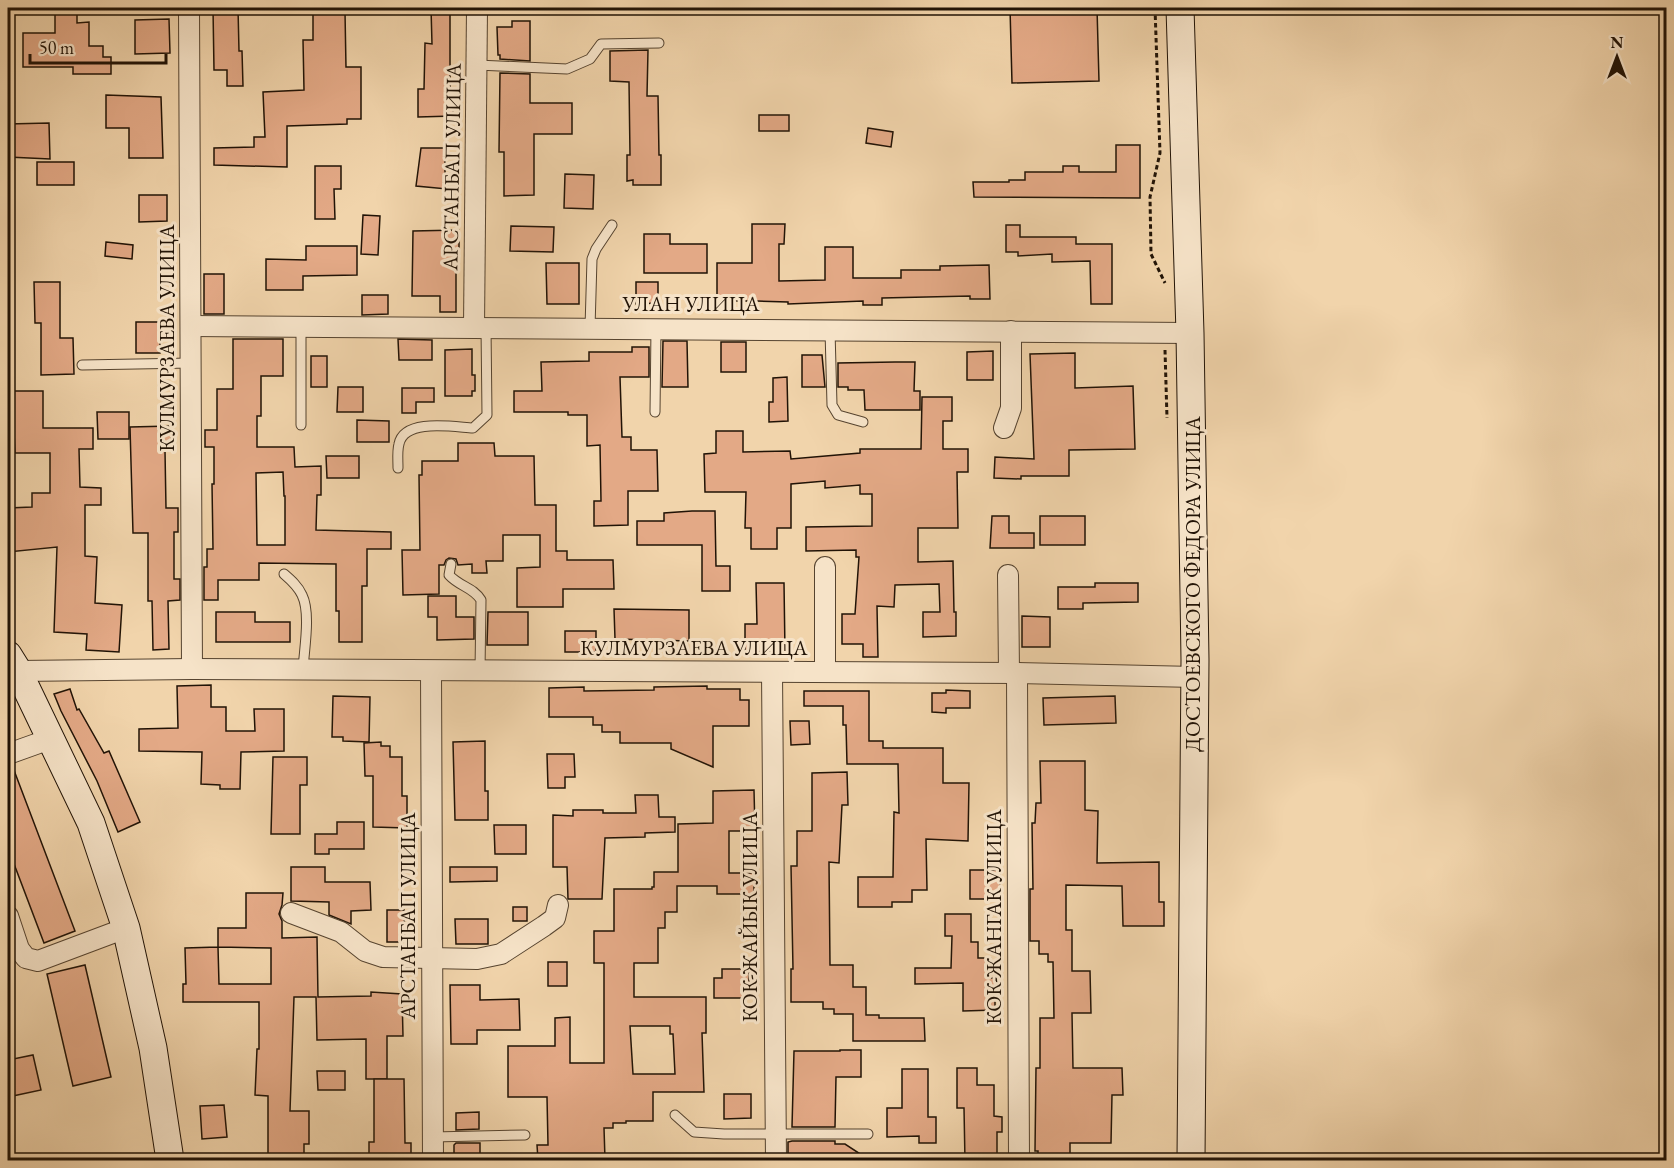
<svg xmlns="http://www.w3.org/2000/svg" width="1674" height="1168" viewBox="0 0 1674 1168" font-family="'EB Garamond',serif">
<rect width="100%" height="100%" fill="#f1d4ab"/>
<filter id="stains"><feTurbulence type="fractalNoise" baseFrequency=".00333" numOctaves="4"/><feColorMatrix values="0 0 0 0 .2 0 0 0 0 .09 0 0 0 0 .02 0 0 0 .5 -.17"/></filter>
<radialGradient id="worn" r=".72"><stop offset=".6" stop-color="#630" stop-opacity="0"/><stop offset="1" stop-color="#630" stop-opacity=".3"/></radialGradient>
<!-- building -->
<g fill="#e3a986" stroke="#211306" stroke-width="1.5" fill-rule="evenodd">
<path d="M55 8H77V23L89 22V46H103V57H111V74H73V67H23V33H55Z"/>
<path d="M213 8H238L239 51H242L243 86H227V70H214Z"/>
<path d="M431 8H450V89L453 88V116L418 117V89H424L425 43 432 44Z"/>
<path d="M1010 8H1097L1099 81 1012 83Z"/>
<path d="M313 12H345L346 67H361V119H347V124L287 126V167L214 165V148L254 147V137H265L263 92 304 90 303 40H313Z"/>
<path d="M169 19 170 53 135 54V20Z"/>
<path d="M512 21H530V61L500 59V55H498L497 27H512Z"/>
<path d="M648 50 647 96H658L659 155H661V185H633V180L627 181V155H630L629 82 610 81V51Z"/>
<path d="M500 73 530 74V103H572V134H534V195L504 196V152H499Z"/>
<path d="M106 95 161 97 163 158H129V128H106Z"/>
<rect x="759" y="115" width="30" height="16"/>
<path d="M49 123 50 159 8 157V124Z"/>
<path d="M868 128 893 132 891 147 866 143Z"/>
<path d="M1116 145H1140V198L974 197 973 182H1009V180H1025V172H1063V166H1079V172H1116Z"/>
<path d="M421 148H445V174L449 175 447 189 416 186Z"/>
<rect x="37" y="162" width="37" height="23"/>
<path d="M315 166H341V189H334L335 219H315Z"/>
<path d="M565 174 594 175 593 209 564 208Z"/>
<path d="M139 195H167V221L139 222Z"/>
<path d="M363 215 380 216 378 255 361 254Z"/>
<path d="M752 224H785L784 244H779V281L825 280V247H853V278H901V270H940V266L989 265 990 299H970V296L882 298V305H863V301L788 304V302L757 301H717V263H752Z"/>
<path d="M1006 225H1020V237H1076V244H1112V304H1091L1090 261 1052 262V254L1018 256V252H1006Z"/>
<path d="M511 226 554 227 553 252 510 251Z"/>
<path d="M459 230V256H456V312H440V296H412L413 231Z"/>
<path d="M644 234H670V244H707V273H644Z"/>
<path d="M106 242 133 245 132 259 105 256Z"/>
<path d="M306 246H357V275L303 276V290H266V259L306 260Z"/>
<path d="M546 263H579V304H547Z"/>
<rect x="204" y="274" width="20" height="40"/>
<path d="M34 282H60V338H73L74 374 41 375V323H35Z"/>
<path d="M636 282H658V303L636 304Z"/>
<path d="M362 295H388V314L362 315Z"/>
<rect x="136" y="322" width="24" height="31"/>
<path d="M233 339H283V376H261V416H257V447H294L295 467 321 466V495H317L316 530 391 532V549H367V586H362V642H339V611H336V564L259 563V580H218V600H204V567H207V549H213L212 484H214V447H205V430H217V389H233ZM283 472 284 496H285V545H257L256 473Z"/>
<path d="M398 339 432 340V360H399Z"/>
<path d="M663 341H687L688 387H662Z"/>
<rect x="721" y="342" width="25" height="30"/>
<path d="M632 347H649V377H620L622 437H631V450H657L658 491H628V525L594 526V501H601L600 445 587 446V415H568V412H514V391H542L541 362 589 361V352H632Z"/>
<path d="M472 349V375H475V391H472V396H445V350Z"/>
<path d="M993 351V380H967V352Z"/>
<path d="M1075 353V388L1133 386 1135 449 1069 450V476H1021V479L994 478 995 457 1034 459 1030 354Z"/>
<path d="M802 355H822L825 387H802Z"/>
<rect x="311" y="356" width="16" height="31"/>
<path d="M895 362H915L914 391H920V410H865L864 390H848V387H838V363Z"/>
<path d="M787 377 788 421 769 422V402H773V378Z"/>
<path d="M338 387H363V412H337Z"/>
<path d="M402 388H434V402H416V413H402Z"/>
<path d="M12 391H43V428H93V449H79L80 487 101 488V505H85V556L97 557 95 603 122 605 119 652 86 650 87 634 54 632 57 547 8 552V508L32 507V493H50V453H15Z"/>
<path d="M922 397H952V421H943V449H968V472H957L958 528H918V562L953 561 954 612H956V636L923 637V612H940L939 584 895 585 894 607 877 606 878 657H863V644H842V614H855L859 557H856V550L806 551V527L872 526V494H860V485L825 488V481L791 484V528H777V549H751V528H745L746 492H705L704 454 716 453V431H743V452L790 451 791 459 860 453V449H921Z"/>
<path d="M97 412H129V439H98Z"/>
<path d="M357 420 389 421V442H357Z"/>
<path d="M171 426V451H165L166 508H178V532H174V579H180V600L168 601 169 649 153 650 152 601H148V533H133L130 427Z"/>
<path d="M458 443H494L495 456H534L535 505H556V551H567V560H613L614 589H563V607H517V568L540 567V535H503V561H486L487 573H472V564L458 565 456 559 449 558 446 560 444 565H439V594L403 595 402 550H420L419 475H422V461H458Z"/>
<path d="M326 456H359V478H327Z"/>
<path d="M692 511H715L716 566H730V591H702V545H637V521H664V513Z"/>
<path d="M992 516H1009V533H1034V548H990Z"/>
<rect x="1040" y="516" width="45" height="29"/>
<path d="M756 583H784L785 652 745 651V624H757Z"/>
<path d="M1095 583H1138V602L1083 603V609H1058V587H1095Z"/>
<path d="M428 596H456V617H474V639L437 640V617H428Z"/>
<path d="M614 609 689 610V641L615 639Z"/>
<path d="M216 612H255V622H290V642H216Z"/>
<path d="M488 612H528V645H487Z"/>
<path d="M1022 616 1050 617V647H1022Z"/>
<rect x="565" y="631" width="31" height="21"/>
<path d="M211 685V707H226V731H255L254 709H284V751L241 752 240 789H220V785L201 784 202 752 139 751V729L178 728 177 686Z"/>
<path d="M707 686V689H740V700H749V726H713V767L671 749V743H620V732H602V725H593V717H549V688L584 687V691L654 690V687Z"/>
<path d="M70 689 77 710 79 709 104 753 109 751 140 822 118 832 97 781 61 711 54 694Z"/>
<path d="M946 690 970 691V708H946V713L932 712V693H946Z"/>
<path d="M804 691H869V741H883V748H943V783H969L968 841 926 839 927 890H912V902H892V907H858V877H893L894 812 899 813 898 764H847L846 725H843V706H804Z"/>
<path d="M333 696 370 697 369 742 343 741V737H332Z"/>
<path d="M1115 696 1116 723 1044 725 1043 698Z"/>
<path d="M790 721H809L810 744 791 745Z"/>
<path d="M485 741V791H488V820H455L453 742Z"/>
<path d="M381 742V746H390V757H402V796H407V828L373 827V776H365L364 743Z"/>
<path d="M547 754H574L575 777H565V788H548Z"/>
<path d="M273 757H307V785H300V834H271Z"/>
<path d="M1040 761H1085V810L1098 811 1097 863 1159 862V902H1164V926H1123L1122 886 1066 885V930H1072V971H1090L1091 1013H1072L1073 1068H1122L1123 1095H1112L1111 1143H1070V1161H1038V1151H1035L1036 1068H1040V1018H1054L1053 962H1048V954H1039V941H1030V889H1033L1032 823H1035L1036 803H1041Z"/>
<path d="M12 765 75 931 44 943 8 848V766Z"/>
<path d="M847 772 848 805H842L839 863 829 862 830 965H853V987H866V1015H879V1018H924L925 1041H853V1014H834V1009H823V1002H791V969H793L791 866H797V831H812V773Z"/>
<path d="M754 790 755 831H729V873H754V894H717V886H677V912H665V928H658V963H634V997H706V1033H702L704 1092H653V1121H626V1123H613V1128H604L605 1159 538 1160 537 1145H548L547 1097H508V1046H555V1018L570 1017V1063H604V963H594V931H614V889H652V887H654V872H678V824L713 823V791ZM630 1026H670V1034H673L675 1074H633Z"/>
<path d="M635 795H658L659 817H675V832L645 833V837L605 838 602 899H568L567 867H553V815L573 816V810H603V813H636Z"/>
<path d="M337 822H364V849H329V854H315V834H337Z"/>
<path d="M494 825H526V854H495Z"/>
<path d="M291 867H325V882H370L371 910 351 911V924L329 915V902L291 901Z"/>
<path d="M450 867H497V881L450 882Z"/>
<rect x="970" y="870" width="30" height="29"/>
<path d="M246 893H283L282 905 279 914 282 921V938L317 937 318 997 371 996V992L402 994 403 1036H387V1079H366V1039L317 1040 316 997H294L290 1111H309V1144H304V1161H268V1096L255 1095 257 1049H259V1002H183V984H186L185 948 218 947V928H246ZM218 947 271 948V984H219Z"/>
<rect x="513" y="907" width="14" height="14"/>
<path d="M387 910H404L405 942H387Z"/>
<path d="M945 914H971V942H978V958H991V978H995V1010L963 1011V983L915 984V968H951L952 936H945Z"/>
<path d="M455 919H488V944H456Z"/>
<rect x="548" y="962" width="19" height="24"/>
<path d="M85 965 111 1077 73 1086 47 974Z"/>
<path d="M722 969H749V998H714V978H722Z"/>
<path d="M450 985H480V1000L519 999 520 1030H477V1044H451Z"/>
<path d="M840 1050H861V1077H836L835 1127H792L794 1051H840Z"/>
<path d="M33 1055 41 1090 8 1097V1060Z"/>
<path d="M957 1068H977V1085H994V1116L1002 1117V1132H997V1161H965L964 1108H957Z"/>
<path d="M902 1069H928V1117H936V1143H919V1136L887 1137V1108H902Z"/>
<path d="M317 1071H345V1090H318Z"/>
<path d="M374 1079H404L405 1143H411V1158H369V1142H374Z"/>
<path d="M724 1094H751V1118L724 1119Z"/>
<path d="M224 1105 227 1137 202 1139 200 1106Z"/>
<path d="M479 1112V1129L456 1130V1113Z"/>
<path d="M792 1141H835V1144H845L871 1161H788V1142Z"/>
<path d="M456 1143H480V1161H454V1145Z"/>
</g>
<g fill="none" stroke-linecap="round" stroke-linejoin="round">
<defs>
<g id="lane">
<path d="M477 65 567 69 590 59 601 44 659 43"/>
<path d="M301 326V425"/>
<path d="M590 328 592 259 596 249 612 225"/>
<path d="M830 330 832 405 838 415 863 422"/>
<path d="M82 365 191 363"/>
<path d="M655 412 656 328"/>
<path d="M398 468C398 460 397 451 399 444 404 418 454 427 473 428L487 415 486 327"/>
<path d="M451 564 449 575C460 587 473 587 481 600L480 671"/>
<path d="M284 574C291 580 298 586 302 595 311 613 304 650 303 670"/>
<path d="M675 1115 694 1132 724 1134H868"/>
<path d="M433 1137 525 1135"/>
</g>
<g id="street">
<path d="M189 8 192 669"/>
<path d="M191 326 1190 333"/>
<path d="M474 327 477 8"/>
<path d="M1004 428 1011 408V331"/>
<path d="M825 567V672"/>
<path d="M1008 575 1009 673"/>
<path d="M431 671 433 1160"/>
<path d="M772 672 776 1160"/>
<path d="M8 673 18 671 192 669 1017 673 1195 677"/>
<path d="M1017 673 1019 1160"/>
<path d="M8 754 50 739"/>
<path d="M291 913 341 932 365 951 383 957 477 959 501 954 544 926 555 918 558 905"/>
<path d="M8 916 19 949 26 958 38 961 126 928"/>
</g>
<g id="secondary">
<path d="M1180 8 1190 333 1195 660 1191 1160"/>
<path d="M8 655 18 671 91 823 126 928 153 1048 170 1160"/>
</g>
</defs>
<!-- lane casing -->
<use href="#lane" stroke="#55432f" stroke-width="11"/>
<!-- street casing -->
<use href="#street" stroke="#55432f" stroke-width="22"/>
<!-- secondary casing -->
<use href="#secondary" stroke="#211306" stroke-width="29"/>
<!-- path -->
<g stroke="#211306" stroke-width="3" stroke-dasharray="4.5 3" stroke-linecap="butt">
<path d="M1155 8 1160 153 1150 197 1151 254 1165 283"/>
<path d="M1165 350 1167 418"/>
</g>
<!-- lane -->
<use href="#lane" stroke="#f6e3c8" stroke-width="9"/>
<!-- street -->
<use href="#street" stroke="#f6e3c8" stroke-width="20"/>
<!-- secondary -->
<use href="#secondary" stroke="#f6e3c8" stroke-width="27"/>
</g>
<g text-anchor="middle" stroke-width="6" stroke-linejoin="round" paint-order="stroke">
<!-- street labels -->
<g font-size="21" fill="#211306" stroke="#f6e3c8">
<text transform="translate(452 167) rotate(-89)" y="7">АРСТАНБАП УЛИЦА</text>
<text x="691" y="311">УЛАН УЛИЦА</text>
<text transform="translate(167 338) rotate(-90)" y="7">КУЛМУРЗАЕВА УЛИЦА</text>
<text transform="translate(1193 584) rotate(-90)" y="7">ДОСТОЕВСКОГО ФЕДОРА УЛИЦА</text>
<text x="694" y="655">КУЛМУРЗАЕВА УЛИЦА</text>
<text transform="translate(408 916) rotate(-90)" y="7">АРСТАНБАП УЛИЦА</text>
<text transform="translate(750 917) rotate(-90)" y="7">КОК-ЖАЙЫК УЛИЦА</text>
<text transform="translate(994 917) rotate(-90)" y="7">КОК-ЖАНГАК УЛИЦА</text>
</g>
</g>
<!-- margin -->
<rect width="1674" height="1168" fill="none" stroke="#f1d4ab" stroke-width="30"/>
<rect x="9" y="9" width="1656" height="1150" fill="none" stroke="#211306" stroke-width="3"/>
<rect x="15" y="15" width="1644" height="1138" fill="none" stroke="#211306" stroke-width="1.5"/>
<!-- north arrow -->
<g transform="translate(1617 57)" stroke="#f6e3c8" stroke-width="4.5" paint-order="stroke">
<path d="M0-4.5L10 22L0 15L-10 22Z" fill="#211306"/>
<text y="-9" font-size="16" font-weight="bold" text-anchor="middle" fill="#211306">N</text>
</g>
<!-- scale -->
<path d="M30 54v9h136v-9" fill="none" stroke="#211306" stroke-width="3"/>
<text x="39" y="54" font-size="18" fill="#211306" stroke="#f6e3c8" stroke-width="4.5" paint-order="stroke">50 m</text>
<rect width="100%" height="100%" filter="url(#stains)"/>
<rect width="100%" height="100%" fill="url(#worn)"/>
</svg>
